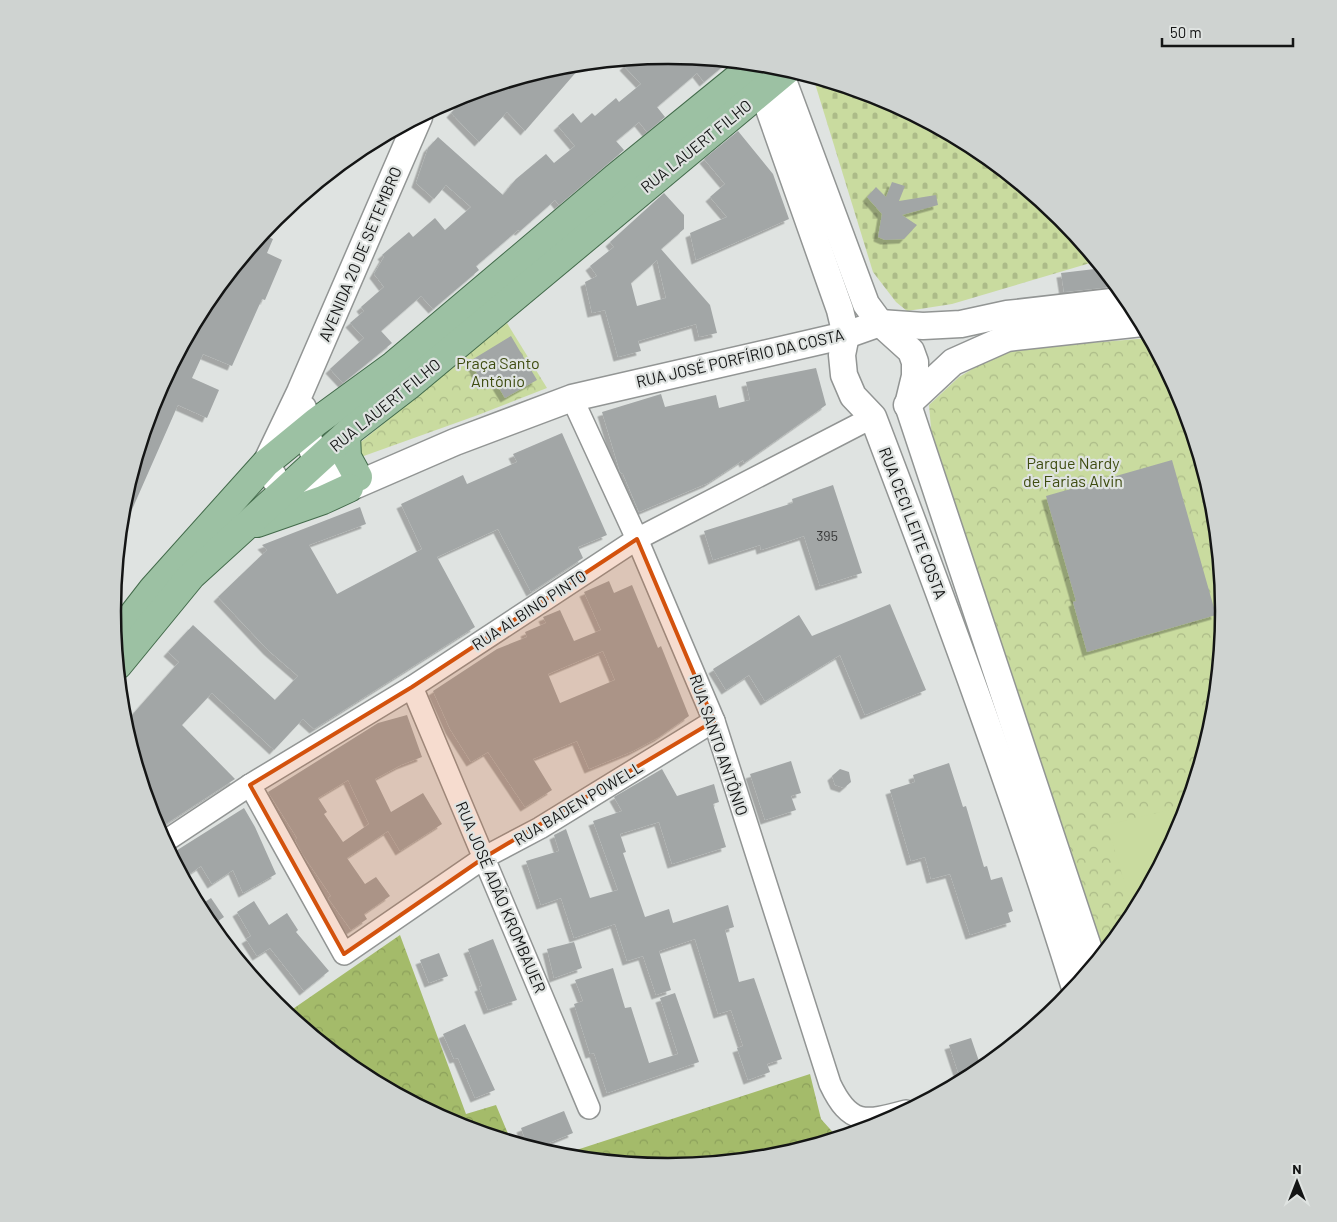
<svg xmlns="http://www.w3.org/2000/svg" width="1337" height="1222" viewBox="0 0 1337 1222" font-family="Barlow,sans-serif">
<defs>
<pattern id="forest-crowns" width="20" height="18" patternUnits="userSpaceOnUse" patternTransform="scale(1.25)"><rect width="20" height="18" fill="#a4bb6a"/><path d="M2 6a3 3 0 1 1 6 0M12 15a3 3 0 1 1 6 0" fill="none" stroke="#8ca05b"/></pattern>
<pattern id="cemetery-stones" width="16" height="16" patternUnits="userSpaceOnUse" patternTransform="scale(1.25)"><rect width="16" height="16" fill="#c9db9f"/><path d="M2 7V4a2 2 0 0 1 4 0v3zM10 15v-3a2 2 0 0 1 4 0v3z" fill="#acbb88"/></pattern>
<pattern id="park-crowns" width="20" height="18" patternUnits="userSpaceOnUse" patternTransform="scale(1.25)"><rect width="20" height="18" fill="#c9db9f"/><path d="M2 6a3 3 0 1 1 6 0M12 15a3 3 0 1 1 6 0" fill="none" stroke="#acbb88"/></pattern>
<filter id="shadow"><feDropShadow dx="-4.5" dy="4.5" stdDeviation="0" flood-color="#0004"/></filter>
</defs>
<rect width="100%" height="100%" fill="#dfe3e1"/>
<!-- forest -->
<g fill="url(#forest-crowns)">
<path d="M400 935 466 1114 496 1105 511 1141 455 1125 359 1073 287 1013Z"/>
<path d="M810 1074 821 1119 838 1138 777 1156 668 1167 558 1156Z"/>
</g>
<!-- cemetery -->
<path fill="url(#cemetery-stones)" d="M813 77 882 97 978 149 1062 218 1097 261 952 304 907 311 896 302 873 272Z"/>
<!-- park -->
<g fill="url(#park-crowns)">
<path d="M507 323 547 388 478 415 361 457 356 446Z"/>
<path d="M1150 338 1182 399 1214 503 1224 611 1214 720 1182 824 1131 920 1103 954 933 451 929 405 959 377 1004 350Z"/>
</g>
<!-- garden -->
<path fill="#c9db9f" d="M1173 809 1179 829 1134 914 1107 825Z"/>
<!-- building -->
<g fill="#a2a6a6" fill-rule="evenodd" filter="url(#shadow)">
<path d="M669 55 729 61 704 82 697 73 657 107 665 117 647 132 639 122 616 141 624 150 559 205 555 200 520 231 518 230 476 266 479 270 433 309 421 296 381 331 392 343 343 383 330 369 364 338 350 323 364 311 361 307 384 287 374 274 384 257 382 255 409 232 413 237 435 218 445 230 471 207 446 185 434 199 416 183 428 148 438 137 503 195 516 179 546 154 554 163 575 146 558 126 573 113 581 123 592 113 595 116 616 98 619 102 641 84 624 66 632 59Z"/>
<path d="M584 63 525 131 507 112 479 142 451 113 470 93 560 66Z"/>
<path d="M738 131 773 174 789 219 696 260 690 233 727 217 710 197 725 184 704 159Z"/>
<path d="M892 182 905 186 899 201 936 195 938 205 902 215 917 225 904 239 885 240 878 237 882 214 867 197 876 187 886 197Z"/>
<path d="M664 193 684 215V229L661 249 710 305 717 333 699 337 696 324 638 341 641 351 618 357 605 310 592 313 585 282 597 276 590 266 614 247 610 242ZM657 260 666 298 637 306 631 283Z"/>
<path d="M262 234 273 239 267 253 282 260 265 300 262 299 232 366 203 354 192 378 219 390 207 418 178 405 127 521 122 520 123 502 155 398 206 302Z"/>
<path d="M1103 268 1109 276 1111 287 1064 292 1061 273Z"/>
<path d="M511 336 537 380 505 398 493 378 483 384 470 361Z"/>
<path d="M816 368 826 405 744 463 743 460 708 483 639 512 623 474 620 472 602 412 661 394 665 407 716 395 719 408 750 400 746 382Z"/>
<path d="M562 433 607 535 578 547 583 558 531 592 498 529 437 557 475 627 314 729 303 719 274 750 212 693 182 725 235 779 158 829 130 742 135 733 125 723 179 662 168 652 193 625 275 700 298 676 268 650 218 597 267 550 262 545 360 507 366 524 309 545 337 594 422 549 401 504 463 475 467 484 517 462 513 454Z"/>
<path d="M1172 460 1216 615 1087 652 1073 602 1076 601 1046 496Z"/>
<path d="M833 485 862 573 820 586 804 536 761 550 760 545 713 560 704 531 793 503 792 499Z"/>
<path d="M609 581 614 593 632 585 658 648 661 646 689 716 659 737 633 751 589 769 577 741 533 759 552 790 525 807 488 752 471 762 450 729 433 691 497 649 527 637 525 632 546 623 543 617 560 610 574 641 601 630 584 592ZM603 651 615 680 560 703 548 674Z"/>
<path d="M890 604 926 690 865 715 840 655 765 701 749 675 726 690 713 669 799 615 812 636Z"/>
<path d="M407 715 422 757 401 765 375 779 391 812 423 793 442 824 400 851 388 831 347 858 365 884 376 877 390 896 364 914 367 919 351 930 328 898 331 896 303 855 295 840 297 838 268 792 378 723ZM348 780 369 824 343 842 324 814 327 812 318 798Z"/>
<path d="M791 761 801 793 791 796 796 810 765 820 750 774Z"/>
<path d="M949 763 963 807 966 806 984 867 987 866 991 880 1002 877 1013 911 1008 913 1011 922 970 935 950 874 931 879 925 857 911 861 890 790 915 782 913 775Z"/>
<path d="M662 769 677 796 714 784 719 802 713 804 726 847 672 864 659 822 620 834 626 852 623 853 645 917 669 909 673 923 728 905 734 927 725 930 739 982 754 978 782 1059 767 1064 770 1072 748 1080 737 1048 743 1046 731 1010 718 1014 695 939 659 951 671 990 656 995 643 956 627 961 615 924 574 938 561 898 541 905 526 861 559 851 554 835 566 829 590 898 618 890 593 821 622 811 614 797Z"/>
<path d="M840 769 849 772 851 782 844 788 835 785 832 776Z"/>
<path d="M244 808 255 827 276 874 243 893 233 870 212 884 201 866 184 878 171 854Z"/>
<path d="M211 898 224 917 211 926 199 906Z"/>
<path d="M254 901 269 925 287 913 298 930 296 932 329 971 304 991 270 948 257 956 246 939 251 936 237 912Z"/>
<path d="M493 939 517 1000 488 1010 479 987 482 986 468 949Z"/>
<path d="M574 942 582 968 554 978 547 949Z"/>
<path d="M439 953 448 976 429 983 420 960Z"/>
<path d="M613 968 625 1008 631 1007 649 1063 678 1054 660 998 675 993 699 1062 607 1093 594 1053 590 1054 574 1004 583 1001 575 980Z"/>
<path d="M465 1024 495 1090 475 1098 458 1058 454 1059 443 1034Z"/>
<path d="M971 1038 982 1070 960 1078 949 1045Z"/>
<path d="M564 1111 573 1133 534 1149 528 1147 521 1128Z"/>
</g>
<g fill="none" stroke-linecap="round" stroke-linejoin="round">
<defs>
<g id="minor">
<path d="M572 398 637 539 714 721 830 1084C850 1126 865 1122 906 1111"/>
<path d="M412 687 589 1108"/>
<path d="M250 785 344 954 485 857 540 828 714 721"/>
<path d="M164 842 250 785 412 687 637 539 873 417"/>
</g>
<g id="tertiary">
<path d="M761 67 781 75 866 304 880 323 911 351 915 362V376L908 405 1094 965"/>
<path d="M743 84 763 92 840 310 846 335 842 355 844 375 853 396 873 417C945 606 1015 795 1075 988"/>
<path d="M419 117 300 392 266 463 276 481 290 488 320 491 349 488 455 442 572 398 846 335 880 323 923 326 961 324 1007 314 1129 300"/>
<path d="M907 405 953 362 1007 338 1142 323"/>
<path d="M303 408C304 421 310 451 318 461 327 474 351 476 365 479"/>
</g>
<g id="primary">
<path d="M346 435 347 457 358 477"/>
<path d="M257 523 323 500 349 488"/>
<path d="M115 638 153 589 266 463 316 422 394 365 615 178 755 64"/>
<path d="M118 665 191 576 351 430 408 386 788 69"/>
</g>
</defs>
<!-- minor casing -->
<use href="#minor" stroke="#929594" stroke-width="24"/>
<!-- tertiary casing -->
<use href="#tertiary" stroke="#929594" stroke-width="29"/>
<!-- primary casing -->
<use href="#primary" stroke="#426a4a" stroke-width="30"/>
<!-- minor -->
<use href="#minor" stroke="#fff" stroke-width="21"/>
<!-- tertiary -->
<use href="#tertiary" stroke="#fff" stroke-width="26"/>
<!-- primary -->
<use href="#primary" stroke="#9cc1a3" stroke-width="28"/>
</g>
<!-- marked area -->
<path fill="#d3520d" fill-opacity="0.2" stroke="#d3520d" stroke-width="4" stroke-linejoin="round" d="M637 539 714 721 485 857 344 954 250 785 412 687Z"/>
<g text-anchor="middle" stroke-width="4.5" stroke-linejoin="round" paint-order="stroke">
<!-- number labels -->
<g font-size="14" fill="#383939">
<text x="827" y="541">395</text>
</g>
<!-- street labels -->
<g font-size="16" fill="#141515" stroke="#dfe3e1">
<text transform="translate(696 146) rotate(-39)" y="6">RUA LAUERT FILHO</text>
<text transform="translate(360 254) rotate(-67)" y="6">AVENIDA 20 DE SETEMBRO</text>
<text transform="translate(740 358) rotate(-13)" y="6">RUA JOSÉ PORFÍRIO DA COSTA</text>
<text transform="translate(385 405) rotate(-39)" y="6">RUA LAUERT FILHO</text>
<text transform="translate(913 523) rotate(69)" y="6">RUA CECI LEITE COSTA</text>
<text transform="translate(529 610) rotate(-33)" y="6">RUA ALBINO PINTO</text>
<text transform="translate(719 745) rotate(71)" y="6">RUA SANTO ANTÔNIO</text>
<text transform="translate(578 803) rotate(-31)" y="6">RUA BADEN POWELL</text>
<text transform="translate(501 897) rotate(67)" y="6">RUA JOSÉ ADÃO KROMBAUER</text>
</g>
<!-- park labels -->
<g font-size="16" fill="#3e4c10" stroke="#dfe3e1">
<text x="498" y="369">Praça Santo<tspan x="498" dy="18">Antônio</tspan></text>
<text x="1073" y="469">Parque Nardy<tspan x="1073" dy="18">de Farias Alvin</tspan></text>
</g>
</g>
<!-- crop -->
<path d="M0 0H1337V1222H0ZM121 611a547 547 0 1 1 1094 0a547 547 0 1 1-1094 0Z" fill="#cfd3d1" fill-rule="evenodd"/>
<path fill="none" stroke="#141515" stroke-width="2.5" d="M121 611a547 547 0 1 1 1094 0a547 547 0 1 1-1094 0Z"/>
<!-- north arrow -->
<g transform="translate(1297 1182)" stroke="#dfe3e1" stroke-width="4" paint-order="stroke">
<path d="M0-4L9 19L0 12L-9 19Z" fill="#141515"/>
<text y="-8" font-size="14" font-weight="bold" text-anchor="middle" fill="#141515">N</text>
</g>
<!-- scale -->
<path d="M1162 38v8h131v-8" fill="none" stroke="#141515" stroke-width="2.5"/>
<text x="1170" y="38" font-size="15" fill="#141515" stroke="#dfe3e1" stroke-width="4" paint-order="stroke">50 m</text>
</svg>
